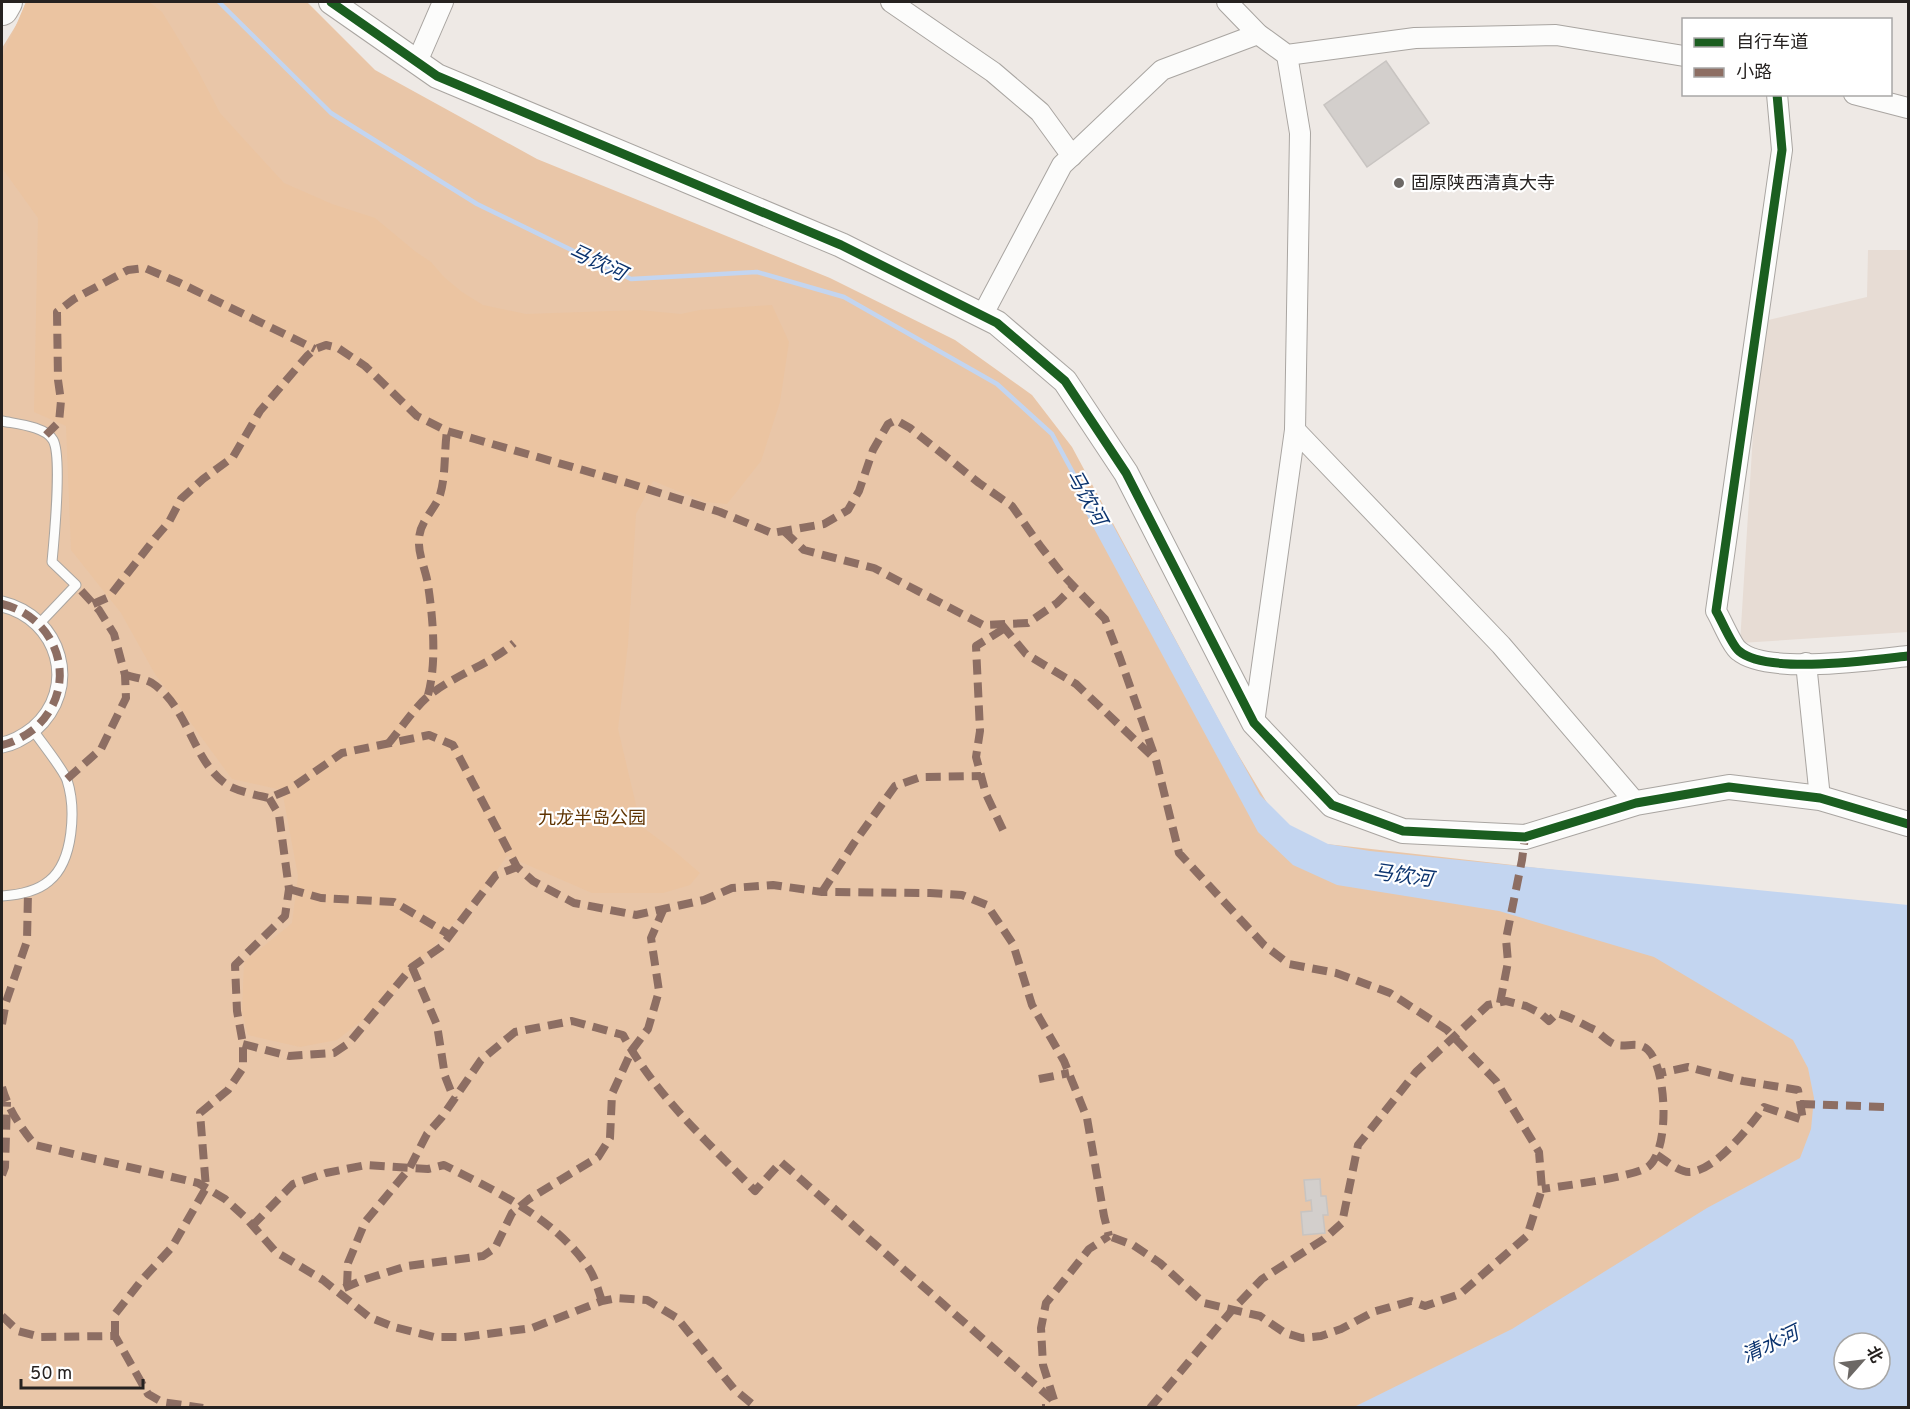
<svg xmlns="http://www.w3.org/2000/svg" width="1910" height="1409" viewBox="0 0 1910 1409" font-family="Overpass,'Noto Sans SC',sans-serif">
<rect width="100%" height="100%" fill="#eee9e5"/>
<!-- built -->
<path fill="#e7dcd4" d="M1868 250H1908V632L1740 643 1760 322 1867 297Z"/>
<!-- green -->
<path fill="#e9c6a8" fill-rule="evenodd" d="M26 2H307L375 70 537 159 830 278 955 340 1032 395 1072 447 1230 741 1278 821 1318 843 1908 910V1407H2V48L18 22ZM1844 1343H1880V1379H1844Z"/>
<!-- forest -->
<path fill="#ebc4a1" d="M26 2H149L162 12 197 69 220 113 284 183 332 204 375 218 416 252 431 262 444 277 462 292 483 305 526 314 639 310 681 314 700 310 772 305 789 342 780 402 761 461 727 504 705 502 653 481 636 514 628 644 618 729 641 826 672 849 700 873 690 885 663 893H592L507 856 485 887 387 1001 337 1040 300 1047 248 1035 242 1013 244 962 292 923 298 876 282 790 232 779 155 674 121 613 71 550 66 426 34 412 38 218 2 168V58Z"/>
<!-- water -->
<path fill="#c3d5f0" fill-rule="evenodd" d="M1097 496 1260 795 1290 825 1328 844 1370 851 1908 905V1407H1354L1512 1329 1707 1208 1800 1158 1811 1129 1814 1098 1808 1068 1793 1040 1654 957 1499 911 1337 885 1293 865 1258 832 1083 508ZM1844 1343H1880V1379H1844Z"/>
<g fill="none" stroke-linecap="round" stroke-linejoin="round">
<!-- stream -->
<path stroke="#c3d5f0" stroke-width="4.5" d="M219 2 331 113 477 204 631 279 757 272 844 297 997 384 1052 434 1091 506"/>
</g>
<!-- building -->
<g fill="#d3cfcc" stroke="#c8c4c1" stroke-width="1.5">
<path d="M1386 61 1429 123 1367 167 1324 105Z"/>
<path d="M1320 1179 1321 1196H1326L1328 1215H1323L1325 1233 1303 1235 1301 1212 1312 1211 1311 1200 1306 1201 1304 1180Z"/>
</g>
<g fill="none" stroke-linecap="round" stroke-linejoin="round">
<defs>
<g id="service">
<path d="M2 421C16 424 45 426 53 440 62 455 54 541 52 562L76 585 39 624"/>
<path d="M2 896C18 895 36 892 49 881 74 861 76 808 67 780 63 769 41 742 33 730"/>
</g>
<path id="pedestrian" d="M2 604C60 618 81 688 34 729 25 736 13 743 2 745"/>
<g id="minor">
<path d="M891 2 993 72 1040 112 1072 156"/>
<path d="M1227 2 1258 34 1287 55 1415 38 1556 35 1684 56"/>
<path d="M417 62 443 2"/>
<path d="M1777 94 1782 150 1716 611C1721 619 1732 646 1739 651 1767 675 1872 660 1908 656"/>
<path d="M1854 94 1908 108"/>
<path d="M982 316 1062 165 1162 70 1258 34"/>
<path d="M1295 430 1501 645 1636 803"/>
<path d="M1806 663 1820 798"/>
<path d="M1254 723 1295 430 1300 133 1287 55"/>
</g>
<path id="tertiary" d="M331 2 437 76 841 245 997 323 1065 381 1126 473 1254 723 1332 805 1403 831 1525 837 1636 803 1729 787 1820 798 1908 824"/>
<path id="trunk" d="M2 9 6 2"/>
</defs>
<!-- service casing -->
<use href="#service" stroke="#a9a5a1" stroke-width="11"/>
<!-- pedestrian casing -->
<use href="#pedestrian" stroke="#a9a5a1" stroke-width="17"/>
<!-- minor casing -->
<use href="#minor" stroke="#a9a5a1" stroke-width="22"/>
<!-- tertiary casing -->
<use href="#tertiary" stroke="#a9a5a1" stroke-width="26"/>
<!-- trunk casing -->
<use href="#trunk" stroke="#a9a5a1" stroke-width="34"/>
<!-- service -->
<use href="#service" stroke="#fcfcfb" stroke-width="9"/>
<!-- pedestrian -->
<use href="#pedestrian" stroke="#fcfcfb" stroke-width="15"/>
<!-- minor -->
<use href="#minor" stroke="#fcfcfb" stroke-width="20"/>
<!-- tertiary -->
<use href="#tertiary" stroke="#fcfcfb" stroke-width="24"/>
<!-- trunk -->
<use href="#trunk" stroke="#fcfcfb" stroke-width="32"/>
<!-- quiet -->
<g stroke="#8d6e63" stroke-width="8" stroke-dasharray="15 8" stroke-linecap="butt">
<path d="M46 435 59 422 61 401 58 380 57 312 74 299 128 270 145 268 180 283 315 349"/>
<path d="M784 531 804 550 874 568 983 625 1028 623 1057 603 1074 586"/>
<path d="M2 604C60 618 81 688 34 729 25 736 13 743 2 745"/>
<path d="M93 604 109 597 156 537 169 522 181 499 203 479 233 457 260 411 307 356 315 349 326 345 338 348 365 366 417 416 447 431 628 483 720 512 772 533 824 524 848 510 859 491 873 450 888 424 896 420 910 428 979 483 1012 506 1041 547 1063 575 1105 619 1120 658 1156 760 1179 853 1264 945 1289 964 1336 973 1390 993 1447 1030 1496 1081 1539 1152 1542 1189 1527 1236 1460 1294 1425 1306 1411 1301 1373 1312 1341 1329 1321 1336 1302 1338 1285 1333 1260 1316 1204 1303 1160 1263 1133 1245 1109 1236"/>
<path d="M1002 625 1026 654 1076 684 1154 758"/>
<path d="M125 675C133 677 145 679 152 683 190 708 192 763 229 786 241 792 256 795 269 798L290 789 342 753 429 735 453 745 517 867 533 881 574 903 636 915 704 900 732 888 773 885 822 892 930 893 962 895 987 905 1013 944 1032 1005 1064 1061 1087 1118 1104 1216 1109 1236"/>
<path d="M428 695C437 663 433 618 428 585 426 570 418 555 419 540 419 522 434 511 440 495 446 475 444 452 447 431"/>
<path d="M388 744C400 730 417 704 431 694 457 674 490 664 514 643"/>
<path d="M67 779 101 749 126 698 125 675 114 634 99 610 76 585"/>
<path d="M1003 830 986 794 976 757 980 731 976 646 1005 628"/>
<path d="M289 889 321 898 394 902 450 935"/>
<path d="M822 892 854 843 895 786 921 777 981 776"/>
<path d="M412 967 437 1025 445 1076 454 1099"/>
<path d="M1500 1003 1508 962 1506 939 1522 860 1525 837"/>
<path d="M2 1024 6 1002 27 941 28 892"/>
<path d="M243 1044 289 1056 334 1053 349 1043 412 967 441 947 496 875 517 867"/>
<path d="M1039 1079 1069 1073"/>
<path d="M2 1087C8 1109 21 1128 35 1145L198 1183 225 1199 246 1218 276 1252 323 1280 369 1317 394 1327 434 1337H464L532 1328 602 1301 617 1298 647 1300 677 1318 734 1389 757 1408"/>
<path d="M1800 1104 1887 1107"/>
<path d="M1657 1155C1665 1160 1679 1172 1689 1172 1715 1172 1750 1126 1764 1107L1803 1120 1798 1090 1743 1081 1688 1067 1660 1073"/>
<path d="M2 1175 5 1167 7 1102"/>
<path d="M252 1226 293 1184 326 1173 366 1165 428 1169 444 1165C496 1191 554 1218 588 1267 595 1277 598 1290 602 1301"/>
<path d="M347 1286 348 1263 365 1222 409 1169 427 1134 442 1117 481 1060 515 1032 572 1021 623 1035C656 1096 708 1142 755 1191L781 1162 1055 1402"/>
<path d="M344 1288 363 1280 407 1266 483 1256 495 1248 512 1213 529 1199 598 1157 610 1138 612 1094 632 1050 648 1029 659 991 651 938 664 908"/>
<path d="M2 1316 18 1331 40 1337 115 1336 148 1394 162 1402 203 1408"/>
<path d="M115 1336V1314L141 1281 172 1247 206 1188 200 1113 228 1090 243 1068V1044L237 1011 235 965 285 916 289 889 279 815 269 798"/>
<path d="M1054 1400 1043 1365 1041 1328 1046 1303 1089 1249 1109 1236"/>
<path d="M1042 1408H1045"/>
<path d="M1150 1408 1233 1309 1262 1279 1324 1239 1342 1223 1358 1145 1416 1072 1488 1005 1506 1001 1526 1006 1540 1013 1549 1021 1557 1013C1571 1017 1582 1024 1595 1030 1601 1034 1610 1044 1617 1045 1628 1047 1639 1041 1648 1050 1667 1069 1670 1148 1649 1166 1636 1177 1562 1186 1542 1189"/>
</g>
<defs>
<g id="cycleway">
<path d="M331 2 437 76 841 245 997 323 1065 381 1126 473 1254 723 1332 805 1403 831 1525 837 1636 803 1729 787 1820 798 1908 824"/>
<path d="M1777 94 1782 150 1716 611C1721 619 1732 646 1739 651 1767 675 1872 660 1908 656"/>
</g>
</defs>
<!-- cycleway casing -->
<use href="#cycleway" stroke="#fff" stroke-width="13"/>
<!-- cycleway -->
<use href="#cycleway" stroke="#1b5e20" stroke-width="9"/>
</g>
<!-- markers -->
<circle fill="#6c6865" stroke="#fff" stroke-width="2" cx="1399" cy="183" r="6"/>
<g text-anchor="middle" stroke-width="4.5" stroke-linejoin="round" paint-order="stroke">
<!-- poi labels -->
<g font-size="18" fill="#262220" stroke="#fff" text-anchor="start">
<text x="1411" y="189">固原陕西清真大寺</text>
</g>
<!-- park labels -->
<g font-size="18" fill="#5f3402" stroke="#fff">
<text x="592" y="824">九龙半岛公园</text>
</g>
<!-- water labels -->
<g font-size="20" font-style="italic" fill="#0c346f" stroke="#fff">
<text transform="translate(598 262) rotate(25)" y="7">马饮河</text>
<text transform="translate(1087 497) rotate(61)" y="7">马饮河</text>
<text transform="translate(1403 875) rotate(8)" y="7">马饮河</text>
<text transform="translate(1770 1344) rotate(-25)" y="7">清水河</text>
</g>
</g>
<!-- border -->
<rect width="1910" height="1409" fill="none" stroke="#262220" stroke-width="6"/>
<!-- legend -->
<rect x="1682" y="18" width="210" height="78" fill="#ffffff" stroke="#a8a7a6" stroke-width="1.5"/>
<rect x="1694" y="38" width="30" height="9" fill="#1b5e20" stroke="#a8a7a6" stroke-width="1.5"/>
<text x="1736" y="48" font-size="18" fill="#262220">自行车道</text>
<rect x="1694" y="68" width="30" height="9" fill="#8d6e63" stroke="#a8a7a6" stroke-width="1.5"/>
<text x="1736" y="78" font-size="18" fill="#262220">小路</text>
<!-- north arrow -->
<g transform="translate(1862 1361) rotate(62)"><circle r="28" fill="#ffffff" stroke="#a8a7a6" stroke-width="1.5"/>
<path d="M0-4.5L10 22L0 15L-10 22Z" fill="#6c6865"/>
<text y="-9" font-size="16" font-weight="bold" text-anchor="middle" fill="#262220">北</text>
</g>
<!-- scale -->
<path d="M21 1379v9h122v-9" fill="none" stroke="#262220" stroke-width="3"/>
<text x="30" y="1379" font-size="18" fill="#262220" stroke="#ffffff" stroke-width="4.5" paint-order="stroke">50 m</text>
</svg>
